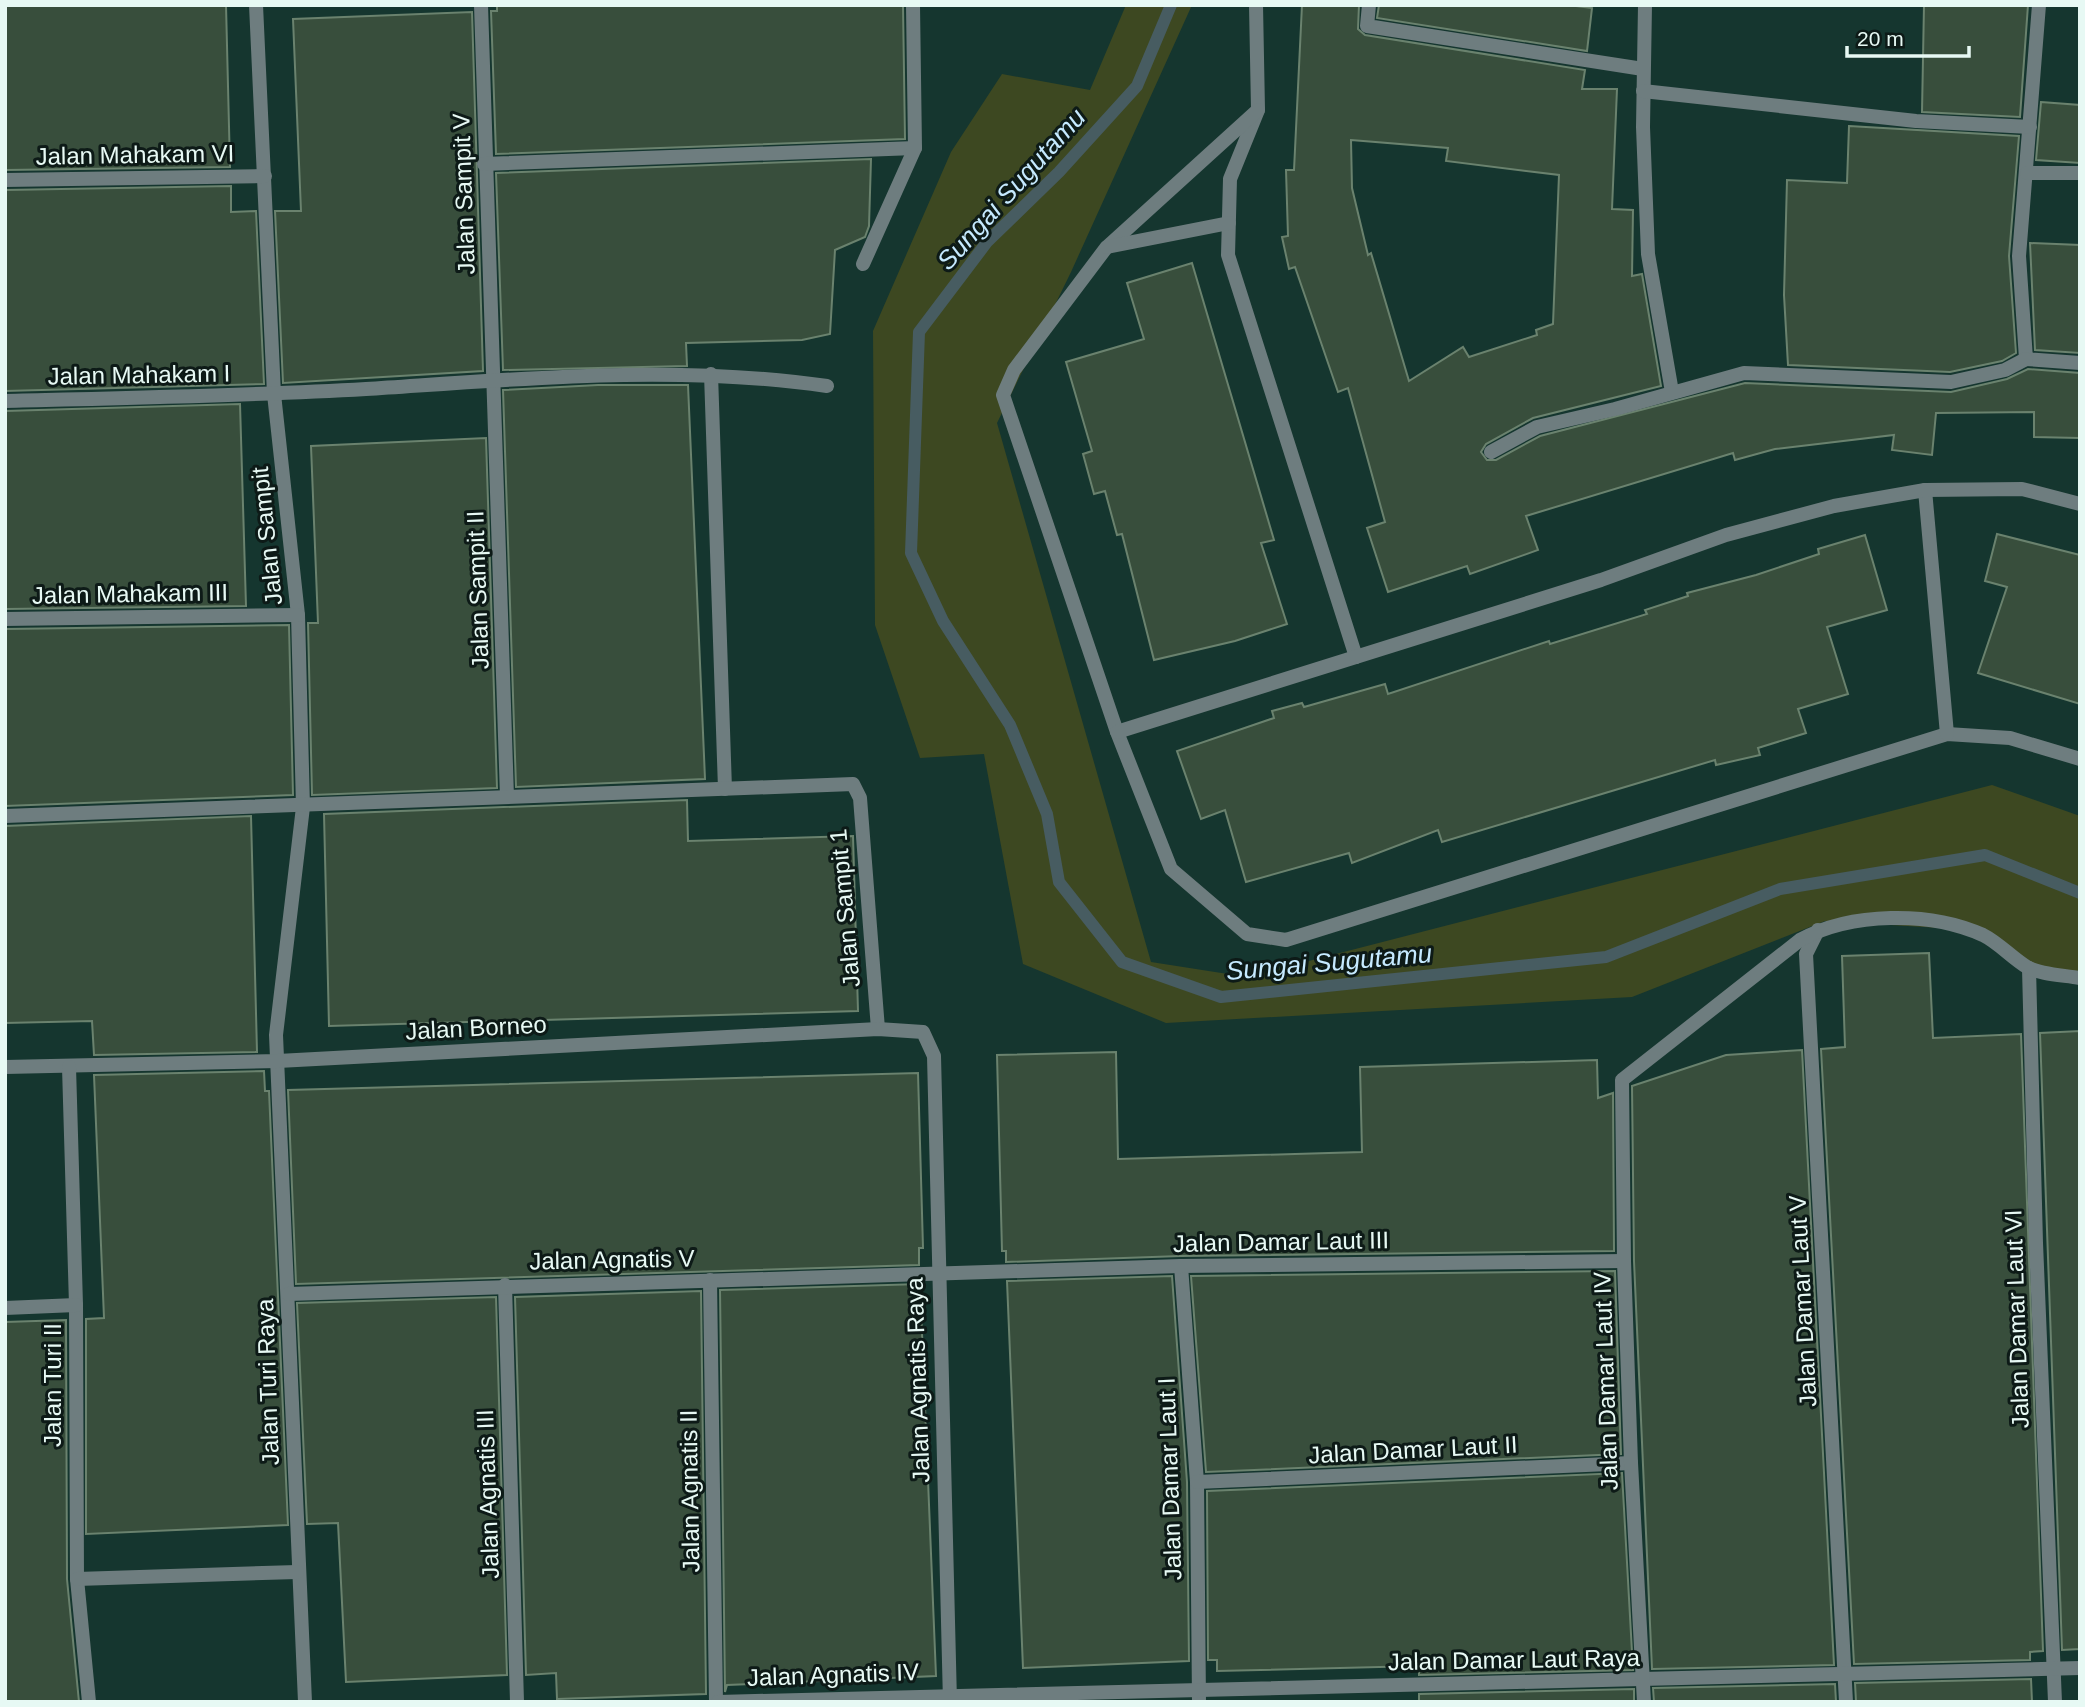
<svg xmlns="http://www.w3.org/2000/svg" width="2085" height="1707" viewBox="0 0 2085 1707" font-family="Arial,sans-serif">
<rect width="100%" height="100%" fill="#15362f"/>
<!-- green -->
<path fill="#3d4821" d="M1126 5H1192L1071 272 997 423 1151 962 1247 977 1992 785 2080 816V983L2029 968 1973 930 1825 921 1632 997 1166 1023 1023 964 984 754 920 758 875 625 873 331 951 152 1002 74 1090 90Z"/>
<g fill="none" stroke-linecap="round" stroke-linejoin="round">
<!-- stream -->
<path stroke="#475c61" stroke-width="12" d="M1171 5 1137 86 1059 172 987 242 919 332 911 553 943 621 1010 725 1047 814 1059 882 1122 962 1221 997 1606 957 1780 889 1985 855 2080 893"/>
</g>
<!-- building -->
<g fill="#384e3c" stroke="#6a826e" stroke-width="2" fill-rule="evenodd">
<path d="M5 5H226L230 167 5 170Z"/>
<path d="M497 5H903L905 139 496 154 491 11H497Z"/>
<path d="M1302 5H1359L1358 29 1365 35 1585 70 1582 89H1617L1612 209 1633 210 1632 276 1642 274 1661 386 1533 418 1486 444 1481 452 1487 460H1496L1540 436 1745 383 1951 392 2007 379 2028 369 2080 373 2079 438 2034 437V412L1936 413 1932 455 1892 450 1894 435 1775 449 1735 460 1733 453 1526 516 1538 550 1470 574 1467 566 1388 592 1367 528 1385 522 1348 388 1338 392 1295 267 1289 269 1282 237 1288 236 1286 170H1294ZM1351 140 1448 148 1446 161 1559 175 1553 324 1536 330 1537 335 1469 357 1463 347 1409 381 1371 253 1368 255 1352 188Z"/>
<path d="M1379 5H1568L1592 8 1587 51 1377 18Z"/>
<path d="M1924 5H2028L2020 117 1922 112Z"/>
<path d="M472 12 483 371 283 383 275 211H301L293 19Z"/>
<path d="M2041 102 2080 105V163L2036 160Z"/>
<path d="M1849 126 2019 136 2009 256 2016 353 2002 361 1950 372 1788 365 1784 295 1787 180 1847 183Z"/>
<path d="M871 159 869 226 865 237 835 250 830 334 802 340 686 343 687 366 503 370 496 173Z"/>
<path d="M231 186V212L256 211 264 384 5 391V190Z"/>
<path d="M2030 243 2080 245V353L2035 350Z"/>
<path d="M1192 263 1274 540 1261 543 1287 624 1235 641 1154 660 1122 534 1117 535 1105 491 1094 494 1083 454 1092 451 1066 362 1144 339 1127 283Z"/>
<path d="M598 385H688L705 779 516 787 503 390Z"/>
<path d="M240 404 246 606 5 609V411Z"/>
<path d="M486 438 497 788 312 795 308 623H318L311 446Z"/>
<path d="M1997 534 2080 555V704L1978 673 2007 587 1985 581Z"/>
<path d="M1865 535 1887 610 1827 627 1848 694 1798 709 1806 733 1758 748 1760 755 1716 765 1715 760 1442 842 1438 830 1352 863 1349 853 1246 882 1225 810 1201 819 1177 751 1274 718 1272 711 1302 703 1304 707 1385 684 1388 694 1549 641 1550 644 1647 614 1645 610 1688 596 1687 593 1756 575 1819 554 1818 549Z"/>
<path d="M289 625 293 795 5 806V629Z"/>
<path d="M687 800 688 841 853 836 858 1011 329 1026 324 814Z"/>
<path d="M251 816 257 1052 94 1055 92 1021 5 1023V826Z"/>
<path d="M1929 953 1933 1038 2021 1034 2043 1651 2030 1652V1660L1854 1664 1821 1049 1845 1047 1842 956Z"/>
<path d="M2080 1031V1649L2062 1650 2040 1033Z"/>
<path d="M1802 1050 1834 1665 1652 1669 1634 1261 1632 1086 1726 1055Z"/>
<path d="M1116 1052 1118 1159 1362 1152 1360 1067 1597 1060 1598 1098 1613 1093 1614 1251 1181 1256 1006 1262V1251H1002L997 1055Z"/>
<path d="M264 1071 265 1091H269L288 1525 86 1534V1319L104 1318 94 1075Z"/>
<path d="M918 1073 923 1248H919V1265L296 1284 288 1090Z"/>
<path d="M1615 1271 1621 1454 1206 1472 1191 1276Z"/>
<path d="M1172 1276 1187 1482 1189 1661 1023 1668 1007 1281Z"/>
<path d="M920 1284 936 1676 727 1685 725 1692 720 1290Z"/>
<path d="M701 1291 706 1694 557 1699 556 1673 526 1675 515 1297Z"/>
<path d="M496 1297 507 1675 346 1682 338 1523 307 1524 297 1303Z"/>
<path d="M66 1320 67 1579 79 1702H5V1322Z"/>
<path d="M1622 1473 1633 1670 1419 1675V1666L1217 1671V1660H1208L1207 1491Z"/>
<path d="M2031 1679 2032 1702H1856L1855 1683Z"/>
<path d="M1835 1684 1836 1702H1654L1653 1688Z"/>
<path d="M1634 1689V1702H1419V1694Z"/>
</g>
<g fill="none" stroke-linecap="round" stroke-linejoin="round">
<!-- street -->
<g stroke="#6e7d7f" stroke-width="14">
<path d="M256 5 274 394 298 615 303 807 276 1035 305 1702"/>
<path d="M481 5 507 797"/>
<path d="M1256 5 1258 110 1230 179 1228 255 1356 657"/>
<path d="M1369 5 1367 26 1643 69"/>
<path d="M1645 5 1643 127 1648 254 1672 392"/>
<path d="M2039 5 2019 256 2026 359 2080 363"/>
<path d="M1643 91 1916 121 2030 127"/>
<path d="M1258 110 1106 248 1014 370 1003 395 1117 732 1171 869 1247 934 1286 940 1947 734 2010 738 2080 759"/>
<path d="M484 164 915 148"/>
<path d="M2027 173H2080"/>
<path d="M5 180 265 176"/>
<path d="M1107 247 1229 223"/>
<path d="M863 264 915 148 913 5"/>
<path d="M711 374 725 789"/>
<path d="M5 401C126 398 246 396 366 389 519 379 676 364 827 386"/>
<path d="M1491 452 1537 427 1615 409 1744 373 1951 382 2005 370 2026 359"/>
<path d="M1925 490 1947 734"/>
<path d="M5 619 298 615"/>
<path d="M1117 732 1601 580 1726 535 1834 506 1925 490 2022 489 2080 504"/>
<path d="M5 816 853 784 860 798 878 1029"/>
<path d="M1818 930 1806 954 1846 1702"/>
<path d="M2029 968 2036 1243 2055 1702"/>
<path d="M5 1067 278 1061 878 1029 923 1032 934 1056 950 1702"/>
<path d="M69 1067 76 1305 77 1579 89 1702"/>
<path d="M1181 1266 1197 1482 1199 1702"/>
<path d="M710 1280 716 1702"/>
<path d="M505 1285 517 1702"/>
<path d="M288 1294 1181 1266 1624 1261"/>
<path d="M5 1308 76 1305"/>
<path d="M1197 1482 1631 1463"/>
<path d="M77 1579 297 1572"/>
<path d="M718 1702 2080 1668"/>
<path d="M1644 1702 1631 1463 1624 1261 1622 1080 1800 940C1851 912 1930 911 1983 935 1999 943 2012 958 2027 967 2041 975 2064 975 2080 978"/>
</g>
</g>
<g text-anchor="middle" stroke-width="6" stroke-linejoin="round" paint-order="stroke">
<!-- street labels -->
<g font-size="24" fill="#e7f9f4" stroke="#0d1a17">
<text transform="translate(135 155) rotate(-1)" y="8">Jalan Mahakam VI</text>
<text transform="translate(464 194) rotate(-92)" y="8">Jalan Sampit V</text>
<text transform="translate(139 375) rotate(-1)" y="8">Jalan Mahakam I</text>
<text transform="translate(267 536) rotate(-96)" y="8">Jalan Sampit</text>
<text transform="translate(478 590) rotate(-92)" y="8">Jalan Sampit II</text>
<text transform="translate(130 594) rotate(-1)" y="8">Jalan Mahakam III</text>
<text transform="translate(845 908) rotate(-95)" y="8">Jalan Sampit 1</text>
<text transform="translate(476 1028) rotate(-3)" y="8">Jalan Borneo</text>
<text transform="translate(1281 1242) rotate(-1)" y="8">Jalan Damar Laut III</text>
<text transform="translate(612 1260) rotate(-1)" y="8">Jalan Agnatis V</text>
<text transform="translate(1803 1301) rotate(-93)" y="8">Jalan Damar Laut V</text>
<text transform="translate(2017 1319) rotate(-92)" y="8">Jalan Damar Laut VI</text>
<text transform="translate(918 1380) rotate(-92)" y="8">Jalan Agnatis Raya</text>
<text transform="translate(1606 1381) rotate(-92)" y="8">Jalan Damar Laut IV</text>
<text transform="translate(268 1382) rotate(-92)" y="8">Jalan Turi Raya</text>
<text transform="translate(53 1385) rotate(-90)" y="8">Jalan Turi II</text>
<text transform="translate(1413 1450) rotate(-3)" y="8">Jalan Damar Laut II</text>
<text transform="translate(1170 1479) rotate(-92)" y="8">Jalan Damar Laut I</text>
<text transform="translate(690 1491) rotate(-91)" y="8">Jalan Agnatis II</text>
<text transform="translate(488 1494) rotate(-92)" y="8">Jalan Agnatis III</text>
<text transform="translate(1514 1660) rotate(-1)" y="8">Jalan Damar Laut Raya</text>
<text transform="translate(833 1675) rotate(-2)" y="8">Jalan Agnatis IV</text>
</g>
<!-- water labels -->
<g font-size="26" font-style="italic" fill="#c6eaff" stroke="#0d1a17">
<text transform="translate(1011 189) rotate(-48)" y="9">Sungai Sugutamu</text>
<text transform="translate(1329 962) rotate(-5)" y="9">Sungai Sugutamu</text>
</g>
</g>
<!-- border -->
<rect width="2085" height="1707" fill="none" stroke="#e7f9f4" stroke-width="14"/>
<!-- scale -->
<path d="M1847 46v10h122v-10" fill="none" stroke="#e7f9f4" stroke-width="3.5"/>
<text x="1857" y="46" font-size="21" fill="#e7f9f4" stroke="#0d1a17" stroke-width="5" paint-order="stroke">20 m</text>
</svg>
